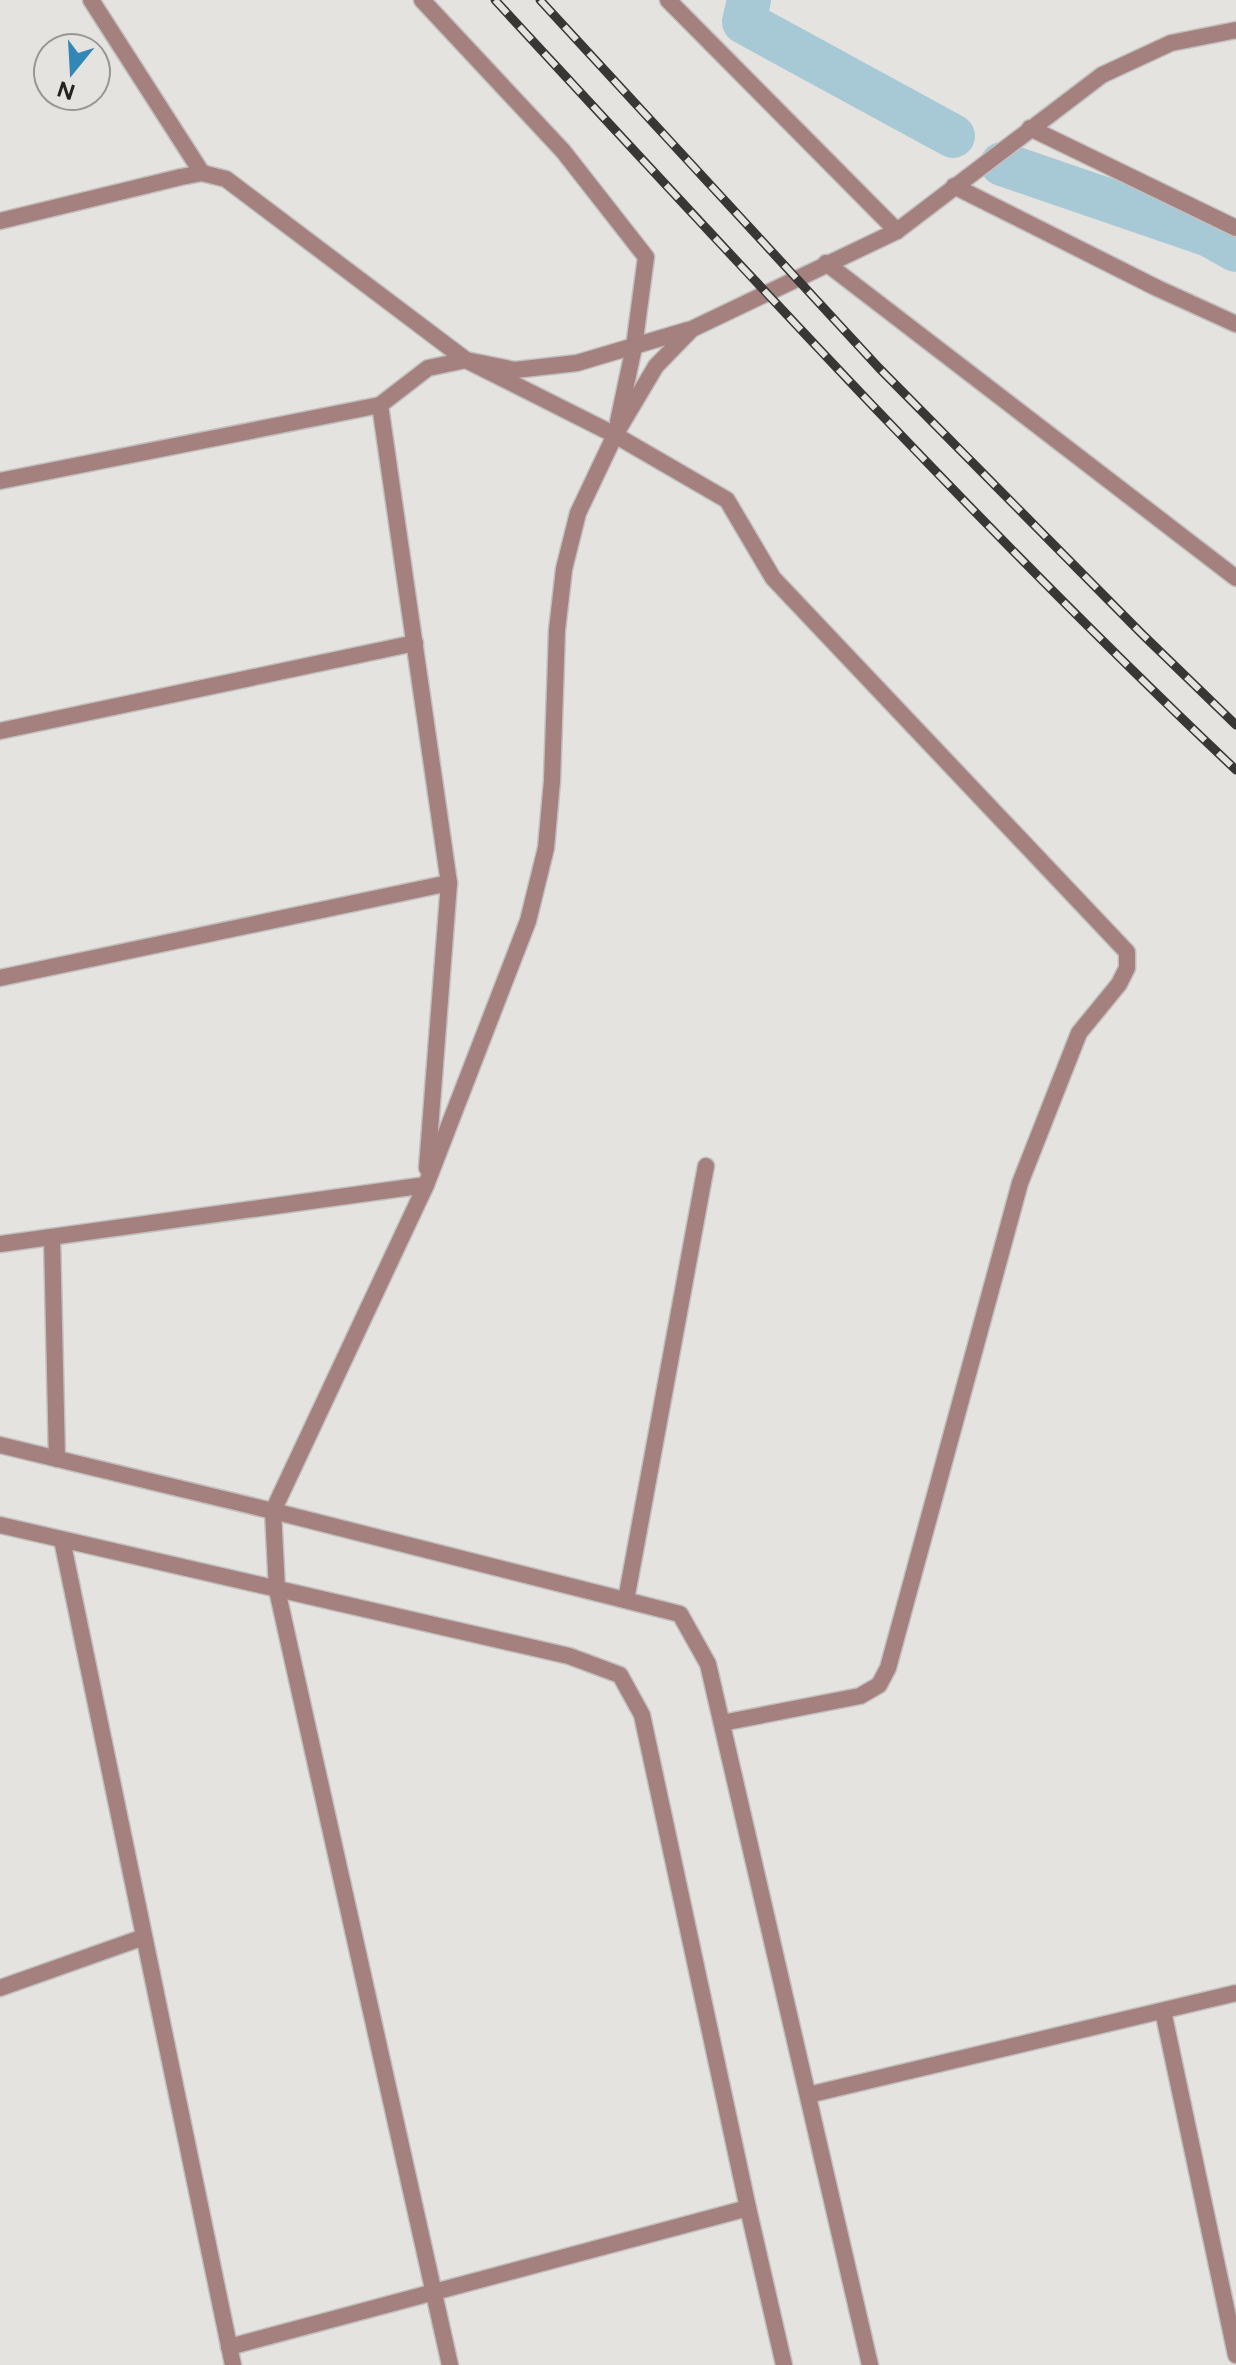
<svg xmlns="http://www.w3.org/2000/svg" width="1236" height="2365" viewBox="0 0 1236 2365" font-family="Figtree,sans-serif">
<rect width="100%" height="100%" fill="#e5e3e0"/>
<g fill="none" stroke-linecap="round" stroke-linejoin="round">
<!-- canal -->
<g stroke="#a7c9d6" stroke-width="44">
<path d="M749 0 744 22 953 136"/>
<path d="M1002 164 1209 235 1236 250"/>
</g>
<defs>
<g id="street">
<path d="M91 0 202 173"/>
<path d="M422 0 563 151 646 257 634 347 618 422"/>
<path d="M668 0 897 231"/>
<path d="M1030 128 1236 228"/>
<path d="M954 186 1157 288 1236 324"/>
<path d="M0 221 181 177 202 173 226 179 466 360 615 435 727 500 773 578 1127 952V968L1119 984 1079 1033 1020 1183 888 1668 879 1685 860 1696 722 1723"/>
<path d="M826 263 1236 578"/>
<path d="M0 481 380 405"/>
<path d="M0 731 415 643"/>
<path d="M0 978 449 883"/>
<path d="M427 1168 449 883 380 405 428 368 466 360 515 370 577 363 688 330"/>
<path d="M52 1237 57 1459"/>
<path d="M0 1244 426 1185"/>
<path d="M0 1445 273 1511 680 1614 708 1664 870 2365"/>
<path d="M0 1525 569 1656 620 1675 642 1715 748 2208 784 2365"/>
<path d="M62 1540 233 2365"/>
<path d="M626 1600 706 1166"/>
<path d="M0 1988 144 1937"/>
<path d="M1163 2011 1236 2355"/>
<path d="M808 2095 1236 1993"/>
<path d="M229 2347 748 2208"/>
<path d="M450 2365 277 1590 273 1511 426 1185 528 921 546 848 552 781 557 630 564 569 578 513 615 435 656 366 692 329 897 231 1102 75 1171 43 1236 30"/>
</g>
</defs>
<!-- street casing -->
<use href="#street" stroke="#c2c0be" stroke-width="19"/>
<!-- street -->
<use href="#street" stroke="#a4807e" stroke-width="16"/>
<defs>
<g id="rail">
<path d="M495 0C737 262 977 525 1236 770"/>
<path d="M540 0 879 368 1142 634 1236 725"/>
</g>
</defs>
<!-- rail casing -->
<use href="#rail" stroke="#383735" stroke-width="9"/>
<!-- rail -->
<use href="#rail" stroke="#e5e3e0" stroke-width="6" stroke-dasharray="18" stroke-linecap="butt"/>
</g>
<!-- north arrow -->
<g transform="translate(72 72) rotate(198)"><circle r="38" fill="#e5e3e0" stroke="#989694" stroke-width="2"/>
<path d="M0-6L14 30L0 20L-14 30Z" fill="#3387b7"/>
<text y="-12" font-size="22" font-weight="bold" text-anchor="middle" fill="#242322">N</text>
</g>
</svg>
